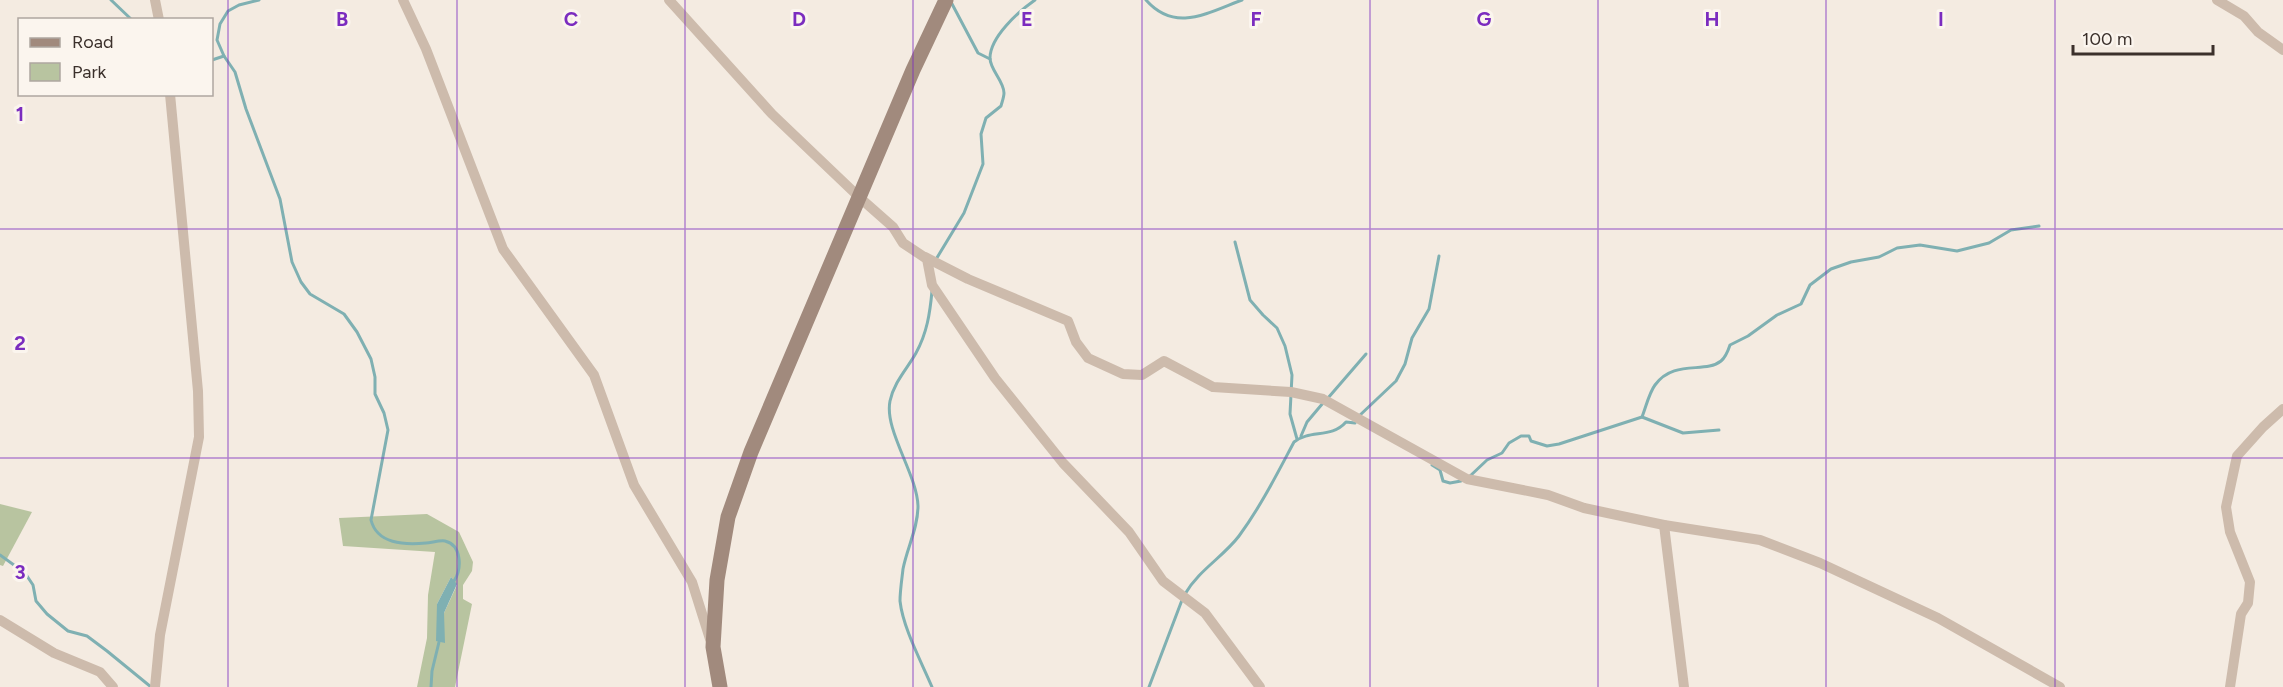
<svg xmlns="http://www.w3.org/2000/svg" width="2283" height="687" viewBox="0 0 2283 687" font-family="Figtree,sans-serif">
<rect width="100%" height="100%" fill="#f4ebe1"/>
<!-- green -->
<g fill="#b8c4a0" fill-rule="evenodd">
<path d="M0 504 32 512 3 566 0 565Z"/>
<path d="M427 514 459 532 473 562 472 571 463 585V599L472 604 455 687H417L427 638 428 595 435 552 343 546 339 518ZM451 577 457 585 444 613V643L437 604Z"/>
</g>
<!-- water -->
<path fill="#7fb0b2" d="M451 577 457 584 444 613 445 643 436 641 437 604Z"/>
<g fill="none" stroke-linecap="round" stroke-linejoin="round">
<!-- stream -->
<g stroke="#7fb0b2" stroke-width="3">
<path d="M111 0 132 20"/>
<path d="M259 0 239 5 228 11 220 24 217 40 224 56 235 72 246 109 280 199 292 262 301 282 310 294 344 314 357 332 371 359 375 377V394L384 413 388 430 371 520C377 544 404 545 426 543 431 543 439 540 445 541 462 545 462 569 454 581"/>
<path d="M1146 0C1175 33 1207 13 1242 0"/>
<path d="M951 2 978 53 990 59"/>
<path d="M212 60 224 56"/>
<path d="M1235 242 1250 300 1263 315 1277 328 1285 346 1292 375 1290 414 1297 439"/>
<path d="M935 261 964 213 983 164 981 134 986 118 1001 106C1002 102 1004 97 1004 93 1004 81 990 70 990 58 990 37 1019 11 1035 0"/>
<path d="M1328 398 1366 354"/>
<path d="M1359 416 1396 381 1405 364 1412 338 1429 309 1439 256"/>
<path d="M1642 417 1683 433 1719 430"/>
<path d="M1301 436 1307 422 1323 403"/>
<path d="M1432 465 1440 470 1443 481 1450 483 1461 481"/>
<path d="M1469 477 1487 460 1502 453 1509 443 1521 436H1529L1531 441 1547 446 1559 444 1642 417C1646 407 1649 393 1655 385 1674 359 1705 374 1721 361 1726 357 1728 351 1730 345L1748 336 1777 315 1801 304 1810 285 1831 269 1851 262 1879 257 1897 248 1920 245 1957 251 1989 243 2011 230 2039 226"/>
<path d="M0 555 25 573 33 585 36 601 47 614 68 631 87 636 107 651 151 687"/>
<path d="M1185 594C1199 570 1223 557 1239 536 1261 506 1277 474 1294 442 1310 429 1331 439 1346 422L1355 423"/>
<path d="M431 687 432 671 439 642"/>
<path d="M932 687C921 661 903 628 900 601 900 591 902 578 903 569 907 548 918 528 918 506 917 474 884 430 890 401 894 382 907 369 916 353 927 333 930 313 932 291"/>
<path d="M1149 687 1182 600"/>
</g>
<!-- street -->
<g stroke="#cdbbac" stroke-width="10">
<path d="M155 0 159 20"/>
<path d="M403 0 426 49 503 249 594 375 634 485 692 582 710 639"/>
<path d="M669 0 772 114 859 197 893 227 903 243 927 259 932 285 995 378 1063 463 1129 532 1163 581 1205 613 1260 687"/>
<path d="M2217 0 2244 16 2258 32 2283 50"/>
<path d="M925 257 968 279 1068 321 1076 342 1088 358 1123 374 1142 375 1164 361 1213 387 1291 392 1323 399 1467 479 1548 495 1584 508 1664 525 1760 540 1820 563 1938 618 2060 687"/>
<path d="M1664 525 1684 687"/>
<path d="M0 620 54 653 100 672 113 687"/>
<path d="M155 687 160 635 199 437 198 391 170 94"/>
<path d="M2230 687 2241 614 2248 603 2250 582 2230 532 2226 507 2237 456 2263 427 2283 409"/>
</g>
<!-- secondary -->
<path stroke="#a18a7d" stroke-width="15" d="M720 687 713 647 717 580 728 517 751 452 913 70 946 0"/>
</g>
<!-- grid -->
<path fill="none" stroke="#7b2cbf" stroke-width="1.5" stroke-opacity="0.55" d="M228 0V687M457 0V687M685 0V687M913 0V687M1142 0V687M1370 0V687M1598 0V687M1826 0V687M2055 0V687M0 229H2283M0 458H2283"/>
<g font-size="20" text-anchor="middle" font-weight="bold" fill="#7b2cbf" stroke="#fbf5ee" stroke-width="6" stroke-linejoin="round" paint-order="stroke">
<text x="342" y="26">B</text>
<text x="571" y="26">C</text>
<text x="799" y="26">D</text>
<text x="1027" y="26">E</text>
<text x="1256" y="26">F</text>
<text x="1484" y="26">G</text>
<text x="1712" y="26">H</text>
<text x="1941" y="26">I</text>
<text x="20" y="121">1</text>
<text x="20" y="350">2</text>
<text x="20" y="579">3</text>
</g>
<!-- legend -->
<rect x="18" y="18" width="195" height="78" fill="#fbf5ee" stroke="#aea6a0" stroke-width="1.5"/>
<rect x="30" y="38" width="30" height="9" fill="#a18a7d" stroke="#aea6a0" stroke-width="1.5"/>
<text x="72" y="48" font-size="18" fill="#3b302b">Road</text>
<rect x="30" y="63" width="30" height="18" fill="#b8c4a0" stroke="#aea6a0" stroke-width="1.5"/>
<text x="72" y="78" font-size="18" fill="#3b302b">Park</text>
<!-- scale -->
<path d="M2073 45v9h140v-9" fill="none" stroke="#3b302b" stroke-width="3"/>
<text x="2082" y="45" font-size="18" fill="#3b302b" stroke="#fbf5ee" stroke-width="4.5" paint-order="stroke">100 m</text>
</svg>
